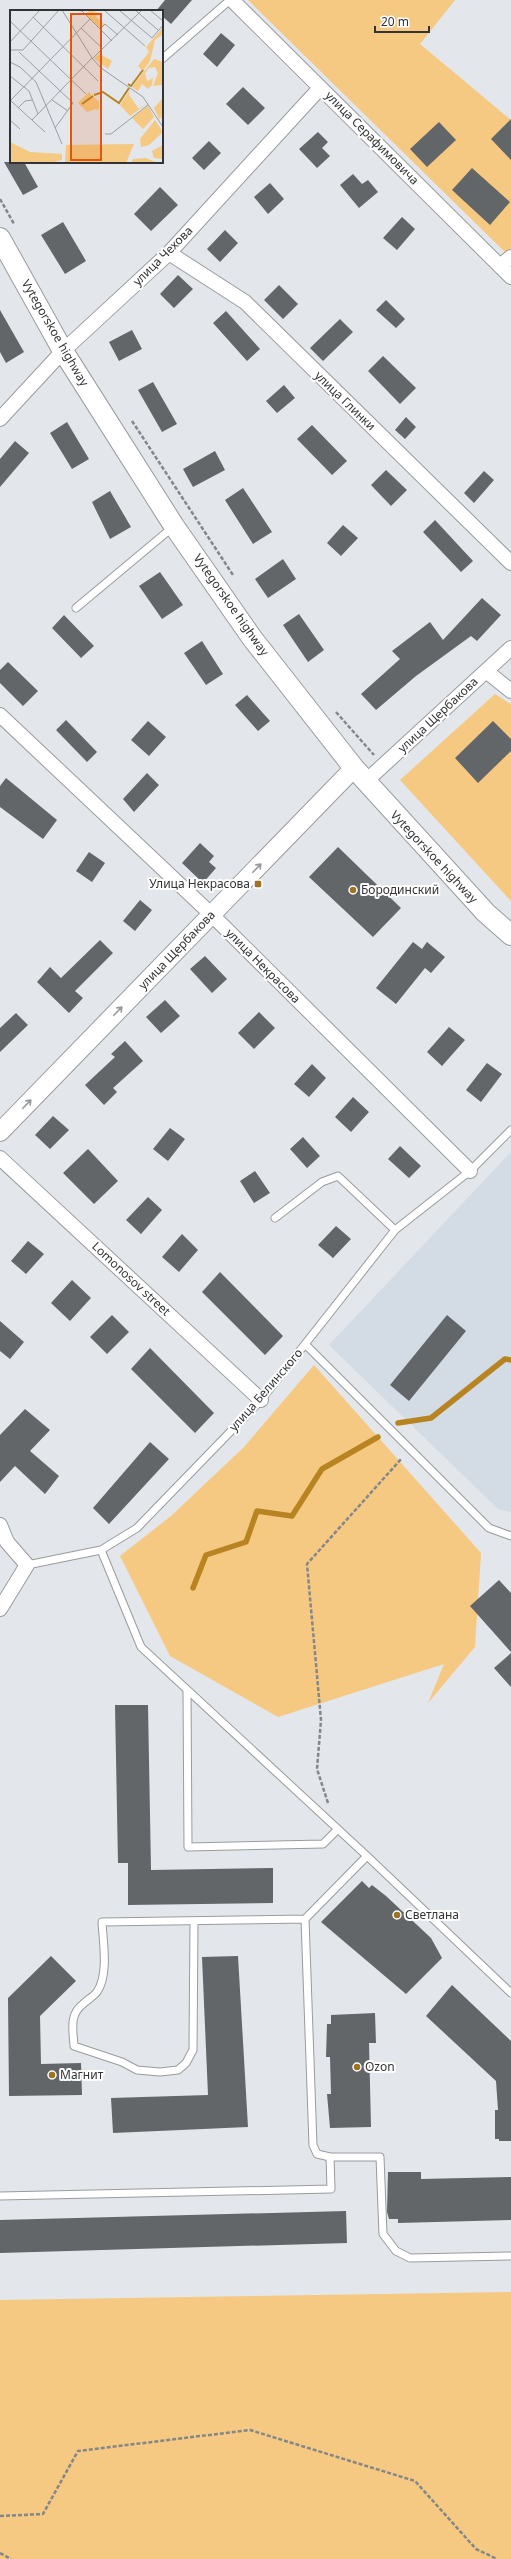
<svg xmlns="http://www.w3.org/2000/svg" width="511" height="2559" viewBox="0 0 511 2559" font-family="'Noto Sans',sans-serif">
  <rect width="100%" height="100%" fill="#e3e6ea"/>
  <path fill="#d3dbe4" d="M511,1152V1512L498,1509L329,1345Z"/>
  <path fill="#f5c981" d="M248,0H455L420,44L511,120V258Z
    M495,694L511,704V901L400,780Z
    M314,1365L481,1553L475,1647L428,1703L444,1664L278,1717L170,1656L120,1556L171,1516L244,1447Z
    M511,2292V2559H0V2300Z"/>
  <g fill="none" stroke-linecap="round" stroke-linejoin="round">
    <path stroke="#b78421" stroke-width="5.5" d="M398,1423L431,1418L505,1359L511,1360
      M193,1588L206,1555L246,1542L257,1511L292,1516L322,1469L378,1437"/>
  </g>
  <path fill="#636669" d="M165,0H192L171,24L162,16V11H156Z
    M221,33L235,45L217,67L203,54Z
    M243,87L265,108L248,125L226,104Z
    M511,119V160L491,139Z
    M439,122L456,140L427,167L410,149Z
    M318,132L328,142L322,148L330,156L317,168L299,149Z
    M209,141L221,153L204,170L192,158Z
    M4,162H24L38,187L23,195Z
    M472,168L510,202L490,225L452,190Z
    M353,174L362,184L368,180L378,192L359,208L340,185Z
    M270,183L284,199L268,214L254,197Z
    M160,187L178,205L151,231L134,214Z
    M402,217L415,229L397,250L383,238Z
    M63,222L86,261L65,274L41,235Z
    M225,230L238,243L220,262L207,249Z
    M178,275L193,289L174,308L160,294Z
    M279,285L298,304L283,319L264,300Z
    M386,300L405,319L396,328L376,310Z
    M0,310L24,352L6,363L0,352Z
    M226,311L260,349L247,361L213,323Z
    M340,319L353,332L323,361L310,348Z
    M132,330L142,349L119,361L109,342Z
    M383,356L416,388L400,404L368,371Z
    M153,382L177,424L162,432L138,390Z
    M284,385L295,398L277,413L266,401Z
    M406,417L416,427L405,439L395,430Z
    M67,422L89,459L72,469L50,433Z
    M312,425L347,461L332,475L297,439Z
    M15,441L29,453L0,487V459Z
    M215,451L225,470L193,487L183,469Z
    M386,470L407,490L391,506L371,485Z
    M484,471L494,480L474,503L464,493Z
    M243,488L272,532L253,544L225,500Z
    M110,491L131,527L110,539L92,502Z
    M435,520L473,561L461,572L423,532Z
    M343,525L358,538L341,556L327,543Z
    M283,559L296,579L268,598L255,579Z
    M160,572L183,605L162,619L139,586Z
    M482,598L501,615L477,641L471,636L416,676L376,710L361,694L400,659L392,651L430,622L443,640Z
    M299,614L324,650L308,662L283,625Z
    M64,615L94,646L81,658L52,628Z
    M202,641L223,674L206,685L184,653Z
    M8,662L38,691L23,706L0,683V670Z
    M247,695L270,721L258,731L235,705Z
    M66,720L97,752L87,762L56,730Z
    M148,721L166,737L149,756L131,740Z
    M493,721L511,739V751L478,783L455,758Z
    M147,773L159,785L134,812L123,799Z
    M6,778L57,820L43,839L0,807V786Z
    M200,843L214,856L209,862L216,868L203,883L182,863Z
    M338,847L401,908L373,937L309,877Z
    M89,852L105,863L92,882L76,871Z
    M140,900L152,910L135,931L123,921Z
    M100,940L113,953L75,991L83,998L69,1013L37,982L50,967L61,978Z
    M413,942L422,949L427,942L445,957L431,973L425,968L396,1004L376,988Z
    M205,956L227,979L212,993L190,969Z
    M165,1000L180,1016L161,1033L146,1017Z
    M259,1012L275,1028L254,1049L238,1033Z
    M16,1013L28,1025L0,1052V1028Z
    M449,1027L465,1040L442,1066L427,1052Z
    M125,1041L143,1061L113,1088L117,1092L104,1105L85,1085L115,1057L111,1054Z
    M487,1063L502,1074L481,1102L466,1090Z
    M312,1064L326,1078L309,1097L294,1084Z
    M353,1097L369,1112L351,1132L335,1117Z
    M53,1116L69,1130L50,1149L35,1135Z
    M170,1128L185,1139L168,1161L153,1149Z
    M303,1137L320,1156L307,1168L290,1149Z
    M400,1146L421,1166L409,1178L388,1159Z
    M88,1149L118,1181L94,1204L63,1173Z
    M255,1171L270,1193L254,1203L240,1181Z
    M148,1197L162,1210L141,1234L126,1220Z
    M336,1226L351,1239L333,1258L318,1245Z
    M182,1234L198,1250L179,1272L162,1257Z
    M28,1241L44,1254L26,1274L11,1261Z
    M220,1272L283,1336L265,1355L202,1292Z
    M72,1280L91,1298L70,1321L51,1303Z
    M112,1315L129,1332L107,1354L90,1337Z
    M447,1315L466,1331L409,1401L390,1385Z
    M0,1321L24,1342L10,1359L0,1351Z
    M150,1348L214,1413L195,1433L131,1369Z
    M25,1409L50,1430L30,1451L59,1476L45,1494L15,1466L0,1482V1435Z
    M150,1442L169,1459L109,1524L93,1508Z
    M499,1580L511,1593V1652L470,1606Z
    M511,1653V1687L494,1668Z
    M115,1705H148L151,1870L273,1868V1903L128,1905V1863H118Z
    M362,1881L369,1888L372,1885L386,1896L431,1938L442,1958L406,1994L321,1922Z
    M51,1956L76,1981L40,2016L41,2064L81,2063L82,2095L9,2096L8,1998Z
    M238,1956L248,2127L113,2133L111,2098L208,2095L202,1957Z
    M452,1985L511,2041V2141H499V2139H495V2110H498L496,2081L426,2016Z
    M375,2013L376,2043H369L371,2127L330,2128L327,2094H331L330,2057H326L327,2024H331V2015Z
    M388,2172H421V2179L511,2177V2220L398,2223V2219H389L387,2212Z
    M346,2211L347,2243L0,2253V2220Z"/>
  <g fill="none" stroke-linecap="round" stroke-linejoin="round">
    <defs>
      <path id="service" d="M162,59L230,0
        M76,608L173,527
        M275,1218L322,1182L338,1176L395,1230
        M306,1345L489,1528L511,1536
        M101,1550L141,1647L367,1856L511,1993
        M27,1565L101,1550L137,1528L261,1400L395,1230L470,1171L511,1130
        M187,1690L188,1847L323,1844L337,1830
        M305,1919L313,2145L317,2154L330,2157H380L383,2234L396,2251L410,2258L511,2256
        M194,1922L193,2050L186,2063L178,2070L160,2072L137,2070L122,2062L74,2046C73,2029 69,2015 83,2004C87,2000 94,1996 97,1992C109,1974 103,1942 102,1922L305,1919L367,1856
        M0,2196L331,2189L330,2157"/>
      <path id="minor" d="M232,0L511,277
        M169,253L245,302L511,563
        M500,266L511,257
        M0,419L63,351L169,253L320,88
        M486,671L511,691
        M0,715L212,915L470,1171
        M365,782L511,648
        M0,1158L261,1400
        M0,1525L7,1542L27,1565L0,1609"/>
      <path id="tertiary" d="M0,1132L354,768"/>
      <path id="secondary" d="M0,238L63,351L174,526L252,638L354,768L486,913L511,935"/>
    </defs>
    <use href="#service" stroke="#999b9f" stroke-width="9"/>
    <use href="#minor" stroke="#999b9f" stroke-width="16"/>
    <use href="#tertiary" stroke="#999b9f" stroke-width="20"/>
    <use href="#secondary" stroke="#999b9f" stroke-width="22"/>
    <path stroke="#848689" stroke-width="2.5" stroke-dasharray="4 2" stroke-linecap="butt" d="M0,199L14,224
      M132,421L233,575
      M336,712L374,755
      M328,1803L317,1769L321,1720L307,1564L402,1458
      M0,2516L43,2514L78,2451L250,2430L415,2481L476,2549L497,2559
      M0,2553L11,2559"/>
    <use href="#service" stroke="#fff" stroke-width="7"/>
    <use href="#minor" stroke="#fff" stroke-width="14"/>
    <use href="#tertiary" stroke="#fff" stroke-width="18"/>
    <use href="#secondary" stroke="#fff" stroke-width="20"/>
  </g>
  <defs><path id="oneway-shaft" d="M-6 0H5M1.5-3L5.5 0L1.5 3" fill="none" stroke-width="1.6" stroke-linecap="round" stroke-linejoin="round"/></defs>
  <g stroke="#98999a">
    <use href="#oneway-shaft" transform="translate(257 868) rotate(-46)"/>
    <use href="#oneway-shaft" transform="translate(118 1011) rotate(-46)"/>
    <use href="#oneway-shaft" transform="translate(27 1104) rotate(-46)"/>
  </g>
  <g fill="#9e7323" stroke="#fff" stroke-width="1.5">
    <rect x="254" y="880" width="8" height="8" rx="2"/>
    <circle cx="353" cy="890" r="4"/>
    <circle cx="397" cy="1915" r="4"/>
    <circle cx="357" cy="2067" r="4"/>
    <circle cx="52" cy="2075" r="4"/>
  </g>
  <g text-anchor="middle" stroke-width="4" stroke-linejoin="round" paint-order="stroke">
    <g font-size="12" fill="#323335" stroke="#fff">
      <text transform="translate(372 138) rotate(45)" y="4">улица Серафимовича</text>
      <text transform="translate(163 256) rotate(-45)" y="4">улица Чехова</text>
      <text transform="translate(55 333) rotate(60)" y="4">Vytegorskoe highway</text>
      <text transform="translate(345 401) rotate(44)" y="4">улица Глинки</text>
      <text transform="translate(231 605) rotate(55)" y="4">Vytegorskoe highway</text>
      <text transform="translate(438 715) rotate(-43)" y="4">улица Щербакова</text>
      <text transform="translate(434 857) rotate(47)" y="4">Vytegorskoe highway</text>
      <text transform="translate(177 950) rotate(-46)" y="4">улица Щербакова</text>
      <text transform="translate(263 966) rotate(45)" y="4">улица Некрасова</text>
      <text transform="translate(131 1279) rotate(43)" y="4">Lomonosov street</text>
      <text transform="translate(266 1390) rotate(-49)" y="4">улица Белинского</text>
    </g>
    <g font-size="12" fill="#323335" stroke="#fff" text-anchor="start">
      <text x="250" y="888" text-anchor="end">Улица Некрасова</text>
      <text x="361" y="894">Бородинский</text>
      <text x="405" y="1919">Светлана</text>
      <text x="365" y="2071">Ozon</text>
      <text x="60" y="2079">Магнит</text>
    </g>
  </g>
  <g transform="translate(10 10)">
    <rect width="153" height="153" fill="#e3e6ea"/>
    <path d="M81,0L88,3L86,7L95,15L91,19L75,4ZM153,17V24L145,30L140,51L133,61L128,56L139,42L136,37ZM90,44L102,51L98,59L84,48ZM144,49L153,52V75L143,76L148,63L145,57L139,58L135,63L137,71L143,68L142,75L138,79L132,74L128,81L122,77ZM120,80L119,85L129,99L131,97L137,94L120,106L110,95ZM79,82L89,92V98L86,101V99L77,102L68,93ZM153,88V107L149,109L144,98ZM138,96L144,107L133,119L122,108ZM145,110L153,122L139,135L131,137L130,129ZM0,132L20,142L52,144V150L40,153H0ZM124,134L116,153H55L56,135ZM153,135V149L144,148L142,141ZM136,148L148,153H121L123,149Z" fill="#f5c981"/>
    <path fill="none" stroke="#b78421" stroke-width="2" d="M118,74L121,76L133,60M84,85L93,82L109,93L119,78M72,94L83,86"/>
    <path fill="none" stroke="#9c9ea2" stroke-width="1" d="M52,0L82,48L91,58L133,87L153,117M67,0L72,1L102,31M94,0L135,36M109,0L142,28L153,15M125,0L148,20M140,0L153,11M23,7L88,71M0,11L76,84M71,18L93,39M90,19L95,14L108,25M0,32L30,0M0,40H13L49,0M9,42L63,93L45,118M82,49L132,0M0,52L10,57L26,72L52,134M0,66L19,81L28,104M0,90L35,122M42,90L58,101M0,91L80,9M8,98L15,91L22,90M0,110L10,119M22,110L82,48M95,124H101L138,95"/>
    <path fill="#df570e" fill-opacity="0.15" stroke="#df570e" stroke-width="2" d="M61,4H91V150H61Z"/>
    <rect width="153" height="153" fill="none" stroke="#323335" stroke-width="2"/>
  </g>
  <path d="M375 26v6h54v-6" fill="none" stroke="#323335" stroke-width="2"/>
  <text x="381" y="26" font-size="12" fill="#323335" stroke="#ffffff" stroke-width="3" paint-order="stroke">20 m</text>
</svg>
